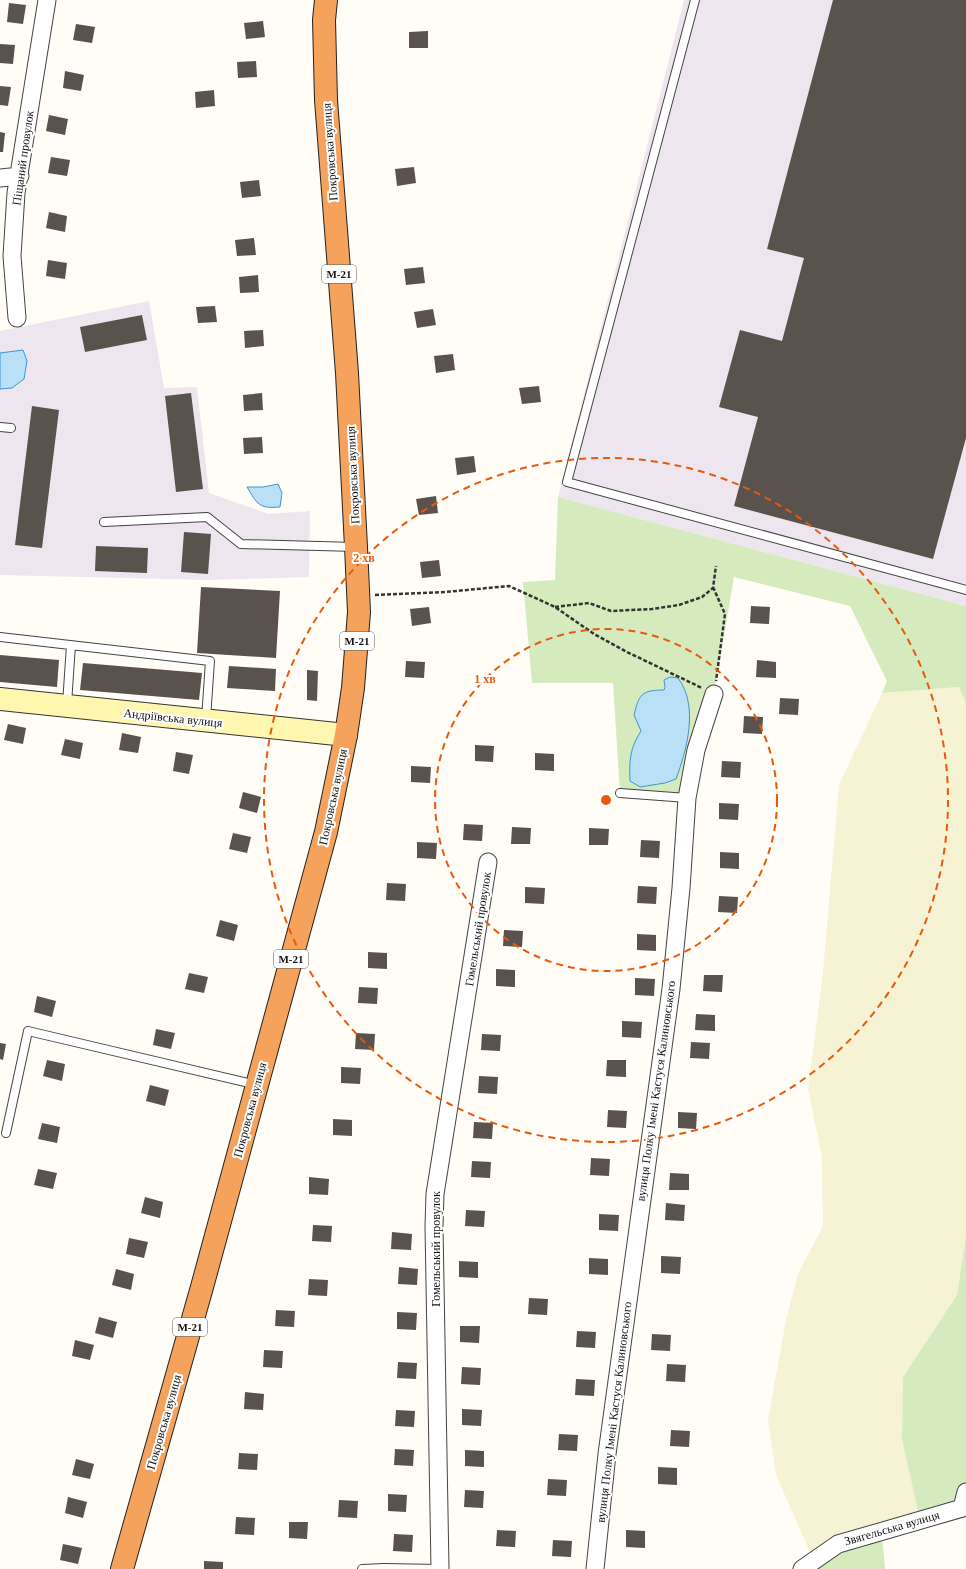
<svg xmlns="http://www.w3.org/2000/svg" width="966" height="1569" viewBox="0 0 966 1569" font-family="'Times New Roman',serif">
  <rect width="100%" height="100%" fill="#fffdf5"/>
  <path fill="#eee6ef" d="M684,0H966V606L558,497Z
    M149,301L164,388L197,387L209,493L269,514L310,511L309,577L209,580L0,575V331Z"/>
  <path fill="#f6f3d4" d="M959,687L966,703V1235L957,1295L903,1377L902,1440L920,1520L814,1561L776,1475L768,1420L786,1320L798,1274L823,1226L822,1157L808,1089L823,972L839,785L882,693Z"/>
  <path fill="#d5ebbd" d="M558,497L966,606V703L959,687L882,693L887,681L850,606L734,577L714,694L687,798L620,793L613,683H532L523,582L555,580Z
    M966,1235V1507L920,1520L902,1440L903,1377L957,1295Z
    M882,1535L885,1569H808L857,1542Z"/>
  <path fill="#b9e0f7" stroke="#3f96cf" d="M23,350L27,361L24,379L12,388L0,389V353Z
    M278,484L282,493L280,507C259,509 257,504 247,487H263Z
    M670,677L678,678C699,706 687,749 676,779L665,783L640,787L630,781C629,760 630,748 641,731L634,715C639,695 641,690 664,690L665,687L664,680Z"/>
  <path fill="#5a524d" d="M833,0H966V438L933,559L734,506L758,417L719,407L740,330L782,341L804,258L767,249Z
    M9,3L26,5L23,24L7,22Z
    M263,21L265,37L246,39L244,23Z
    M76,24L95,27L92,43L73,40Z
    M428,31V48H409V32Z
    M0,44L15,45L13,64L0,63Z
    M256,61L257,77L238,78L237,62Z
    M65,71L84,75L81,91L63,88Z
    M0,86L11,87L8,106L0,105Z
    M214,90L215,106L196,108L195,92Z
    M49,115L68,119L65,135L46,131Z
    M0,132L5,133L3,152H0Z
    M51,157L70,160L67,176L48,173Z
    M414,167L416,183L397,186L395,169Z
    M259,180L261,196L242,198L240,182Z
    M49,212L67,216L65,232L46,228Z
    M254,238L256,255L237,256L235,240Z
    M48,260L67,263L65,279L46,276Z
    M423,267L425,283L406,285L404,269Z
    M258,275L259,292L240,293L239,277Z
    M215,306L217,322L198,323L196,307Z
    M433,309L436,325L417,328L414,312Z
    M142,315L147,340L85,352L80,327Z
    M263,330L264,346L245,348L244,331Z
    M453,354L455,370L436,373L434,356Z
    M539,386L541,402L522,404L519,388Z
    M191,393L203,489L176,492L165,396Z
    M262,393L263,410L244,411L243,395Z
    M32,406L59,410L42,548L15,545Z
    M262,437L263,453L244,454L243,438Z
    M474,456L476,472L457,475L455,458Z
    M436,496L438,513L419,515L416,499Z
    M184,532L211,534L208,574L181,572Z
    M96,546L148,548L147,573L95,571Z
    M439,560L441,576L422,578L420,562Z
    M201,587L280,591L276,658L197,653Z
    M751,606L770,607L769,624L750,623Z
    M429,607L431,623L412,626L410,609Z
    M0,655L59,660L57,687L0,682Z
    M757,660L776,662V678L756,677Z
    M406,661L425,662L424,678L405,677Z
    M83,663L202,673L199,700L80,690Z
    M229,666L276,669L275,691L227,688Z
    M307,670L318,671L317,701L307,700Z
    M780,698L799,699L798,715L779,714Z
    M744,716L763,717L762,734L743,733Z
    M8,724L26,728L23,744L4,740Z
    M122,733L141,737L138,753L119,750Z
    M65,739L83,743L80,759L61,755Z
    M475,745L494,746L493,762L475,761Z
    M176,752L193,755L189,774L173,771Z
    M535,753L554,754V771L535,770Z
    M722,761L741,762L740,778L721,777Z
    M411,766L431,767L430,783L411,782Z
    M243,792L261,797L257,813L239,808Z
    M719,803L739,804L738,820L719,819Z
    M464,824L483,825L482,841L463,840Z
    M512,827L531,828L530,844H511Z
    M589,828L609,829L608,845H589Z
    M233,833L251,837L247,853L229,849Z
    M641,840L660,841L659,858L640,857Z
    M417,842L437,843L436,859L417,858Z
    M720,852L739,853V869L720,868Z
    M387,883L406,884L405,901L386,900Z
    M638,886L657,887L656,904L637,903Z
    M525,887L545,888L544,904L525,903Z
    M719,896L738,897L737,913L718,912Z
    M220,920L238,925L234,941L216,936Z
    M504,930L523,931L522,947L503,946Z
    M637,934L656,935V951L637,950Z
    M368,952L387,953V969L368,968Z
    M496,969L515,970V987L496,986Z
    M189,973L208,977L204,993L185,989Z
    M704,975H723L722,992L703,991Z
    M635,978L655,979L654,996L635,995Z
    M359,987L378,988L377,1004L358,1003Z
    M37,996L56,1001L52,1017L34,1012Z
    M696,1014L715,1015V1031L695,1030Z
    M622,1021L642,1022L641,1038L622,1037Z
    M156,1029L175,1033L171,1049L153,1045Z
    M356,1033L375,1034L374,1050L355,1049Z
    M482,1034L501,1035L500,1051L481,1050Z
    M691,1042L710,1043L709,1059L690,1058Z
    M0,1043L6,1044L3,1060L0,1059Z
    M47,1060L65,1064L62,1081L43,1076Z
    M607,1060H626V1077L606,1076Z
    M341,1067L361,1068L360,1084L341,1083Z
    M479,1076L498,1077L497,1094L478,1093Z
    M150,1085L169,1090L165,1106L146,1101Z
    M608,1110L627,1111L626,1128L607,1127Z
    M678,1112L697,1113L696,1129L678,1128Z
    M333,1119L352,1120V1136L333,1135Z
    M474,1122L493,1123L492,1139L473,1138Z
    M42,1123L60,1127L57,1143L38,1139Z
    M591,1158L610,1159L609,1176L590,1175Z
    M472,1161L491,1162L490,1178L471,1177Z
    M38,1169L57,1173L53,1189L34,1185Z
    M670,1173L689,1174V1190H669Z
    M309,1177L329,1179L328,1195L309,1194Z
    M145,1197L163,1202L160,1218L141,1213Z
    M666,1203L685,1205L684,1221L665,1220Z
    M466,1210L485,1211L484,1227L465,1226Z
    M599,1214L619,1215L618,1231L599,1230Z
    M313,1225L332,1226L331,1242L312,1241Z
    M392,1232L412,1234L411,1250L391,1249Z
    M129,1238L148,1242L144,1258L126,1254Z
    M661,1256L681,1257L680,1274L661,1273Z
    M589,1258L608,1259V1275L589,1274Z
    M459,1261L478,1262V1278L459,1277Z
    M399,1267L418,1269L417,1285L398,1284Z
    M116,1269L134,1274L131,1290L112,1285Z
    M309,1279L328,1280L327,1296L308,1295Z
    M529,1298L548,1299L547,1315L528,1314Z
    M276,1310L295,1311L294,1327L275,1326Z
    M397,1312L417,1313L416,1330L397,1329Z
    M99,1317L117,1322L113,1338L95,1333Z
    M460,1326H480L479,1343L460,1342Z
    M577,1331L596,1332L595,1348L576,1347Z
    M652,1334L671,1335L670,1351L651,1350Z
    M75,1340L94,1345L90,1360L72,1356Z
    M264,1350L283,1351L282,1368L263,1367Z
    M398,1362L417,1363L416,1379L397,1378Z
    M667,1364L686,1365L685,1382L666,1381Z
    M462,1367L481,1368L480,1385L461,1384Z
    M576,1379L595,1380L594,1396L575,1395Z
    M245,1392L264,1394L263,1410L244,1409Z
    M462,1409L482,1410L481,1426L462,1425Z
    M396,1410L415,1411L414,1427L395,1426Z
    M671,1430L690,1431L689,1447L670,1446Z
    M559,1434L578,1435L577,1451L558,1450Z
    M395,1449L414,1450L413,1466L394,1465Z
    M465,1450L484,1451V1467L465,1466Z
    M239,1453L258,1454L257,1470L238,1469Z
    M76,1459L94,1464L90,1479L72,1475Z
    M658,1467L677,1468V1485L658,1484Z
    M548,1479L567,1480L566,1496L547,1495Z
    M465,1490L484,1491L483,1508L464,1507Z
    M388,1494L407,1495L406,1512L388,1511Z
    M68,1497L87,1502L83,1518L65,1513Z
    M339,1500L358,1501L357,1518L338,1517Z
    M236,1517L255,1518L254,1535L235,1534Z
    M289,1522H308L307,1539L289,1538Z
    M497,1530L516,1531L515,1547L496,1546Z
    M626,1530L645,1531V1548L626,1547Z
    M394,1534L413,1535L412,1552L393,1551Z
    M553,1540L572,1541L571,1557L552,1556Z
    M63,1544L82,1548L78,1564L60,1560Z
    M204,1561L223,1562V1569H204Z"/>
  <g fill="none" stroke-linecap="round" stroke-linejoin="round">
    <defs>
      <path id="lane" d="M695,0L567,482L966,590
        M0,427L11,428
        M104,522L207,517L241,544L356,547
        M0,637L210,661L206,719
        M67,704L71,645
        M620,793L687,798
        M6,1133L28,1031L257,1085
        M362,1569L384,1568L440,1569"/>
      <path id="street" d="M0,178L20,176
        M17,318L12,256L16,193L47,0
        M962,1508L966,1492
        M440,1569L434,1226L435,1194L488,862
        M595,1569L607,1454L671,989L681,888L687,798L696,750L714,694
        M802,1569L838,1544L966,1507"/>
      <path id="secondary" d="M0,699L346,735"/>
      <path id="highway" d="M122,1569L202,1287L326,832L346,735L353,688L359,612L356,547L347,373L326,100L324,20L326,0"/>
    </defs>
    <use href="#lane" stroke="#444" stroke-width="10"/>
    <use href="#street" stroke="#444" stroke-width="19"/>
    <use href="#secondary" stroke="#333" stroke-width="24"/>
    <use href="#highway" stroke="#222" stroke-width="24"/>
    <path stroke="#333" stroke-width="2.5" stroke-dasharray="4 2" stroke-linecap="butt" d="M713,587L725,614L716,681
      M375,595L445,592L509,586L555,607L594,634L627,652L702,688
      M555,607L589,603L611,611L652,609L679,605L702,597L713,588L716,566"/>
    <use href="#lane" stroke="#fff" stroke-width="8"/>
    <use href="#street" stroke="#fff" stroke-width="17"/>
    <use href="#secondary" stroke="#fff6b0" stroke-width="22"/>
    <use href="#highway" stroke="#f5a25d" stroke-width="22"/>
  </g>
  <g fill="none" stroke="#e8590c" stroke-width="2" stroke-dasharray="7 5">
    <circle cx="606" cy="800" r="171"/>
    <circle cx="606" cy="800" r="342"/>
  </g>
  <g text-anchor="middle" stroke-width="4" stroke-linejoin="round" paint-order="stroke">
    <g fill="#fff" stroke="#585858" stroke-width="1">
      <rect x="322" y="265" width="34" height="18" rx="3"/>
      <rect x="340" y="632" width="34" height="18" rx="3"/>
      <rect x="274" y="950" width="34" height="18" rx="3"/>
      <rect x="173" y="1318" width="34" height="18" rx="3"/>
    </g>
    <g font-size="11" font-weight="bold" fill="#111">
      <text x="339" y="278">М-21</text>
      <text x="357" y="645">М-21</text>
      <text x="291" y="963">М-21</text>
      <text x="190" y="1331">М-21</text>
    </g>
    <g font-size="12" fill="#111" stroke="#fff">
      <text transform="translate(330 152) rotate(-94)" y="4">Покровська вулиця</text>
      <text transform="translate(23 158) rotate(-82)" y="4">Піщаний провулок</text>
      <text transform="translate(353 475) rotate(-93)" y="4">Покровська вулиця</text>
      <text transform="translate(173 718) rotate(6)" y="4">Андріївська вулиця</text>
      <text transform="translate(333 797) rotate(-78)" y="4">Покровська вулиця</text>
      <text transform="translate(478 929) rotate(-81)" y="4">Гомельський провулок</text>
      <text transform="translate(656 1091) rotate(-82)" y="4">вулиця Полку Імені Кастуся Калиновського</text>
      <text transform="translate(250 1110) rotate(-75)" y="4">Покровська вулиця</text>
      <text transform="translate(436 1249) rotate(-90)" y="4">Гомельський провулок</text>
      <text transform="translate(614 1412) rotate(-83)" y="4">вулиця Полку Імені Кастуся Калиновського</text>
      <text transform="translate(164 1422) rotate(-74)" y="4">Покровська вулиця</text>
      <text transform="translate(892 1528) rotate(-16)" y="4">Звягельська вулиця</text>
    </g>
  </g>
  <circle cx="606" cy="800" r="6" fill="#e8590c" stroke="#fff" stroke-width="2"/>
  <g font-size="12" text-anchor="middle" font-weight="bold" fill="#e8590c" stroke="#fff" stroke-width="4" stroke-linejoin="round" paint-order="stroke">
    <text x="364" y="562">2 хв</text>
    <text x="485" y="683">1 хв</text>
  </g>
</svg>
